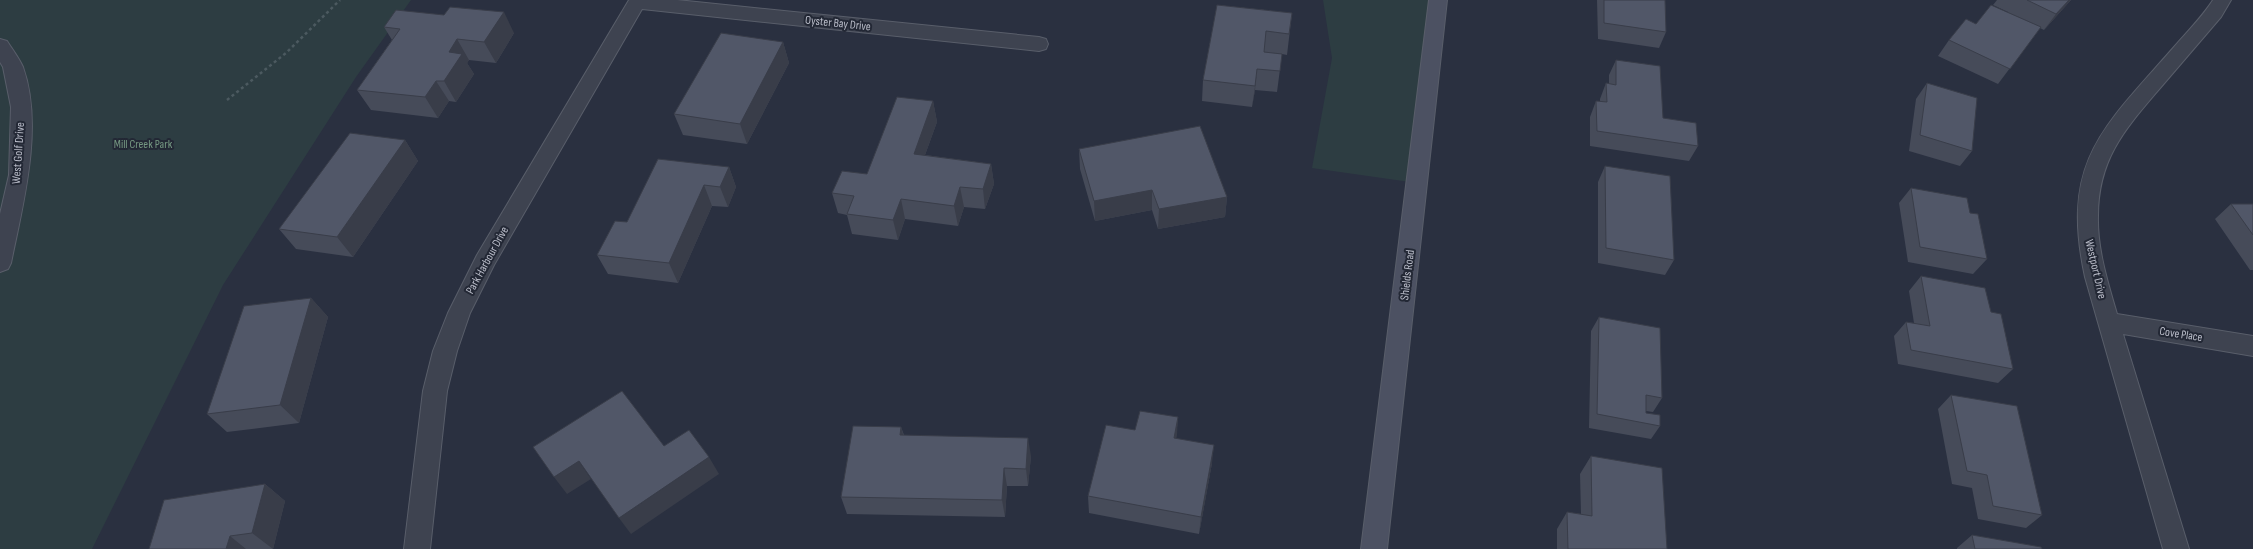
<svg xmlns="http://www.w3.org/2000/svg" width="2253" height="549" viewBox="0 0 2253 549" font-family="'Sofia Sans Condensed',sans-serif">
  <rect width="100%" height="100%" fill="#2a3040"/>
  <path fill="#2d3d42" d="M0,0H411L356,77L223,285L92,549H0Z
    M1323,0H1438L1417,183L1312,168L1332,58Z"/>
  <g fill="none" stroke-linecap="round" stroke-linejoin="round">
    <defs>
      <path id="minor" d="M629,0H677L1039,37L1046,39L1048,44L1046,49L1039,51L642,9L494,265L470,313L457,351L447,391L430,549H404L423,391L433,351L448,313L477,255Z
        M2213,0H2231L2221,17C2201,40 2181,64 2161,87C2126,128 2098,158 2098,216C2097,249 2108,283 2117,314L2253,336V356L2123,334L2189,549H2163L2085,277C2060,161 2103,128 2174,47C2187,32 2202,17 2213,0Z
        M0,39L7,41C12,49 19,58 23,67C44,126 23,204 11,263L8,269L0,272V214L9,175L11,107L3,67L0,62Z"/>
      <path id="secondary" d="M1429,0H1447L1387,549H1361Z"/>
    </defs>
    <use href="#minor" stroke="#595e6a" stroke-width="2"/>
    <use href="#secondary" stroke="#595e6a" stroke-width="2"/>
    <path stroke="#4c5a60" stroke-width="2.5" stroke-dasharray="3 3" stroke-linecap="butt" d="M227,100L286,53L340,0"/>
    <use href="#minor" fill="#3e4350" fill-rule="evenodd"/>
    <use href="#secondary" fill="#4c5162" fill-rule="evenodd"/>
  </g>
  <path fill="#464b59" d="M1597,0H1665L1666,32L1659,48L1598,39Z
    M1997,0H2071L2044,30L2040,28L1998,84L1938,56L1949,40L1976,24L2008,12L1993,5Z
    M1217,5L1292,13L1287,55L1282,54L1277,92L1255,90L1252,107L1202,101L1203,80Z
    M384,27L514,33L496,63L469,60L467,63L474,74L456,102L449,101L438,118L371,110L357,90L392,40Z
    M783,42L789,63L747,144L683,135L674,114Z
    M1616,60L1663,118L1698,146L1689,161L1590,146V117L1596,101H1600V99L1606,83L1609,84V75Z
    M1927,83L1972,151L1960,166L1909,151L1916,99Z
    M933,101L937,122L925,155L991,164L994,184L985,209L964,207L958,226L905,219L898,240L852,234L847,215L838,213L832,193L867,174Z
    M405,140L418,161L353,257L296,249L279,229Z
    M1079,149L1227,197L1225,217L1158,229L1152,210L1095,221L1080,169Z
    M1605,166L1674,260L1665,275L1598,263V182Z
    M729,167L736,187L728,207L712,206L678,283L608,274L597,255Z
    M1911,188L1970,213L1987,259L1973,274L1908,262L1899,203Z
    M2231,204H2253V270H2250L2215,219Z
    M1921,276L1991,312L2013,369L1998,383L1898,364L1894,336L1906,322L1914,323L1909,291Z
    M311,298L328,317L299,423L227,432L207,414Z
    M1599,317L1662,398L1653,412L1646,411V413L1660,426L1651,439L1589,428L1591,331Z
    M1951,395L2042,515L2026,528L1978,519L1972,488L1952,484L1938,409Z
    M1178,417L1176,438L1212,463L1199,534L1089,513L1088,496Z
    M901,427L904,435L1031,456L1028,486H1007L1005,517L847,514L841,497Z
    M1591,456L1667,549H1557V529L1567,512L1581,514L1580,474Z
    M265,484L285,501L273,549H149Z
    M1972,535L2042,549H1957V548Z"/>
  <path fill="#393d49" d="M2069,0H2071L2044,30L2056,14Z
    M504,12L514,33L496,63L484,42Z
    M457,39L469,60L467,63L474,74L456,102L444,81L449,52Z
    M783,42L789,63L747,144L740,124Z
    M1257,69L1255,90L1252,107L1255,86Z
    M436,81L449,101L438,118L425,97Z
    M933,101L937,122L918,174L914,154Z
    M405,140L418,161L353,257L337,237Z
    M991,164L994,184L985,209L983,189Z
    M729,167L736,187L728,207L720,187Z
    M704,185L712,206L678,283L669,263Z
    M960,187L964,207L958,226L954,206Z
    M1152,190V210L1095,221L1094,201Z
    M1227,197L1225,217L1158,229L1159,209Z
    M901,199L905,219L898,240L893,220Z
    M311,298L328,317L299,423L280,405Z
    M1178,417L1177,435L1173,456L1174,438Z
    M901,427L906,445L900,435Z
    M1028,438L1031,456L1028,486L1026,469Z
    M1214,445L1212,463L1199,534L1201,517Z
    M709,457L719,474L631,534L619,518Z
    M579,461L591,479L567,494L554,477Z
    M1004,468L1007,486L1005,517L1002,500Z
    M265,484L285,501L273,549L252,533Z
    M230,536L246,549H226Z"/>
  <path fill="#515768" stroke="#393d49" d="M1604,0H1665L1666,32L1604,23Z
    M2027,0H2069L2056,14Z
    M1217,5L1292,13L1289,34L1266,31L1264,52L1282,54L1280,71L1257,69L1255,86L1203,80Z
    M1991,5L2041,27L2010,69L1949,40L1966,19L1976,24Z
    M450,7L504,12L484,42L457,39L449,52L462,54L444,81H436L425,97L357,90L400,29L384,27L396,10L444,15Z
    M721,33L783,42L740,124L674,114Z
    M1616,60L1660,66L1663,118L1696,123L1698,146L1597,131L1596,101L1607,102L1606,83L1616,85Z
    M1927,83L1977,98L1972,151L1920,135Z
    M897,97L933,101L914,154L991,164L983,189L960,187L954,206L901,199L893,220L847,214L854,196L832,193L842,171L867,174Z
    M1200,126L1227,197L1159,209L1152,190L1094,201L1079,149Z
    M350,133L405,140L337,237L279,229Z
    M658,159L729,167L720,187L704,185L669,263L597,255L615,221L627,222Z
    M1605,166L1670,176L1674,260L1606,248Z
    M1911,188L1967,198L1970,213L1978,214L1987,259L1920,247Z
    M2231,204H2253V235Z
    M1921,276L1985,288L1991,312L2001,314L2013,369L1911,350L1906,322L1930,326Z
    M311,298L280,405L207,414L244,306Z
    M1599,317L1660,328L1662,398L1646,395V413L1660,415V426L1597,414Z
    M622,391L664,446L689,430L709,457L619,518L579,461L554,477L533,447Z
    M1951,395L2017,406L2042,515L1993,506L1987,475L1967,471Z
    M1140,411L1178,417L1174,438L1214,445L1201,517L1088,496L1106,425L1135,430Z
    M853,426L901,427L900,435L1028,438L1026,469L1004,468L1002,500L841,497Z
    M1591,456L1662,468L1667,549H1568L1567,512L1592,516Z
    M265,484L252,533L230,536L226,549H149L164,500Z
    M1972,535L2041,547L2042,549H1975Z"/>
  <g text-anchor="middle" stroke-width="4" stroke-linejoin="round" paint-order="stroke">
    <g font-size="12" fill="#bbbeca" stroke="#232835">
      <text transform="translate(838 23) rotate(6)" y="4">Oyster Bay Drive</text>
      <text transform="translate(18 153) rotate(-86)" y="4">West Golf Drive</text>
      <text transform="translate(487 260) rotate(-61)" y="4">Park Harbour Drive</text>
      <text transform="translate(2096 269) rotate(77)" y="4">Westport Drive</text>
      <text transform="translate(1407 275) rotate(-83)" y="4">Shields Road</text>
      <text transform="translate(2181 334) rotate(9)" y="4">Cove Place</text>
    </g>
    <g font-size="12" fill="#759882" stroke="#232835">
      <text x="143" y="148">Mill Creek Park</text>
    </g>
  </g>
</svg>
